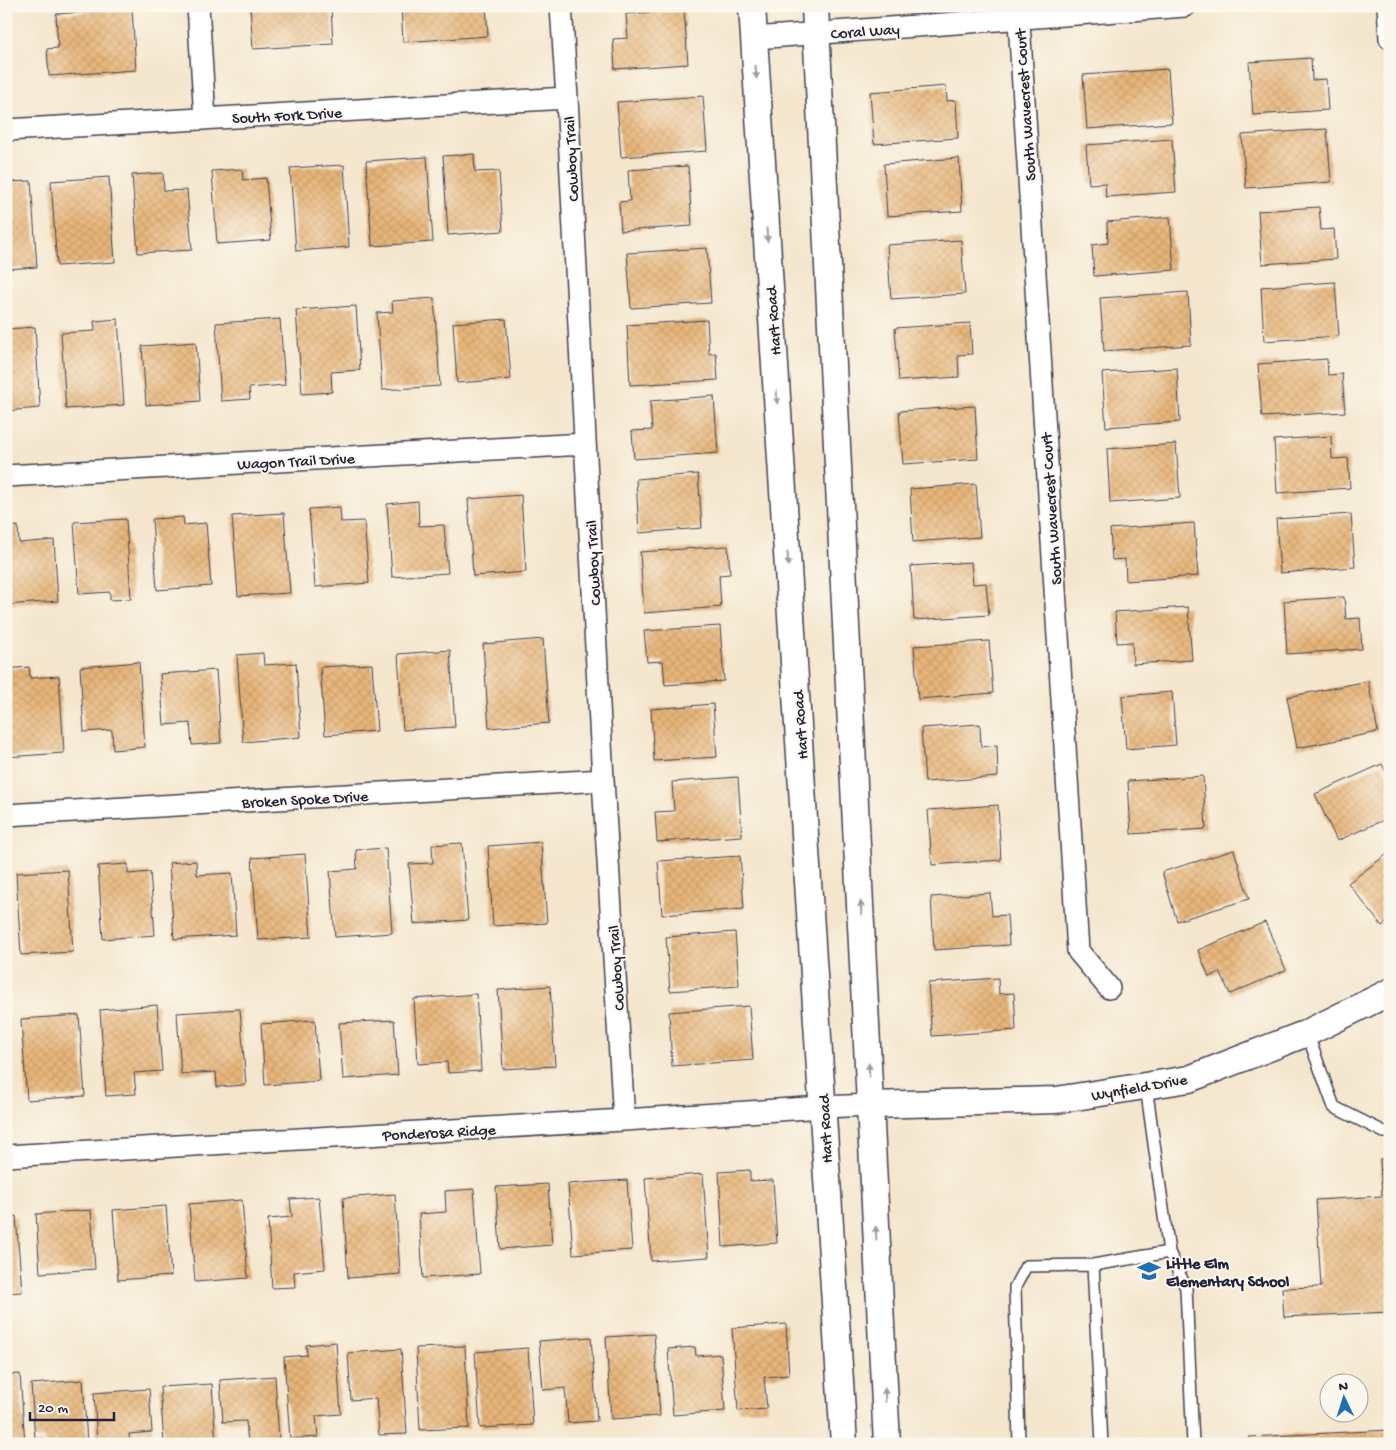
<svg xmlns="http://www.w3.org/2000/svg" width="1396" height="1450" viewBox="0 0 1396 1450" font-family="'Gochi Hand',sans-serif">
  <defs>
    <pattern id="building-cross-hatch" width="8" height="8" patternUnits="userSpaceOnUse" patternTransform="scale(1.25)"><rect width="8" height="8" fill="#e8b679"/><path d="M0 0l8 8M0 8l8-8" fill="none" stroke="#c79c6a"/></pattern>
  </defs>
  <rect width="100%" height="100%" fill="#fbf7ec"/>
  <filter id="ink" filterUnits="userSpaceOnUse"><feTurbulence type="fractalNoise" baseFrequency=".02" numOctaves="2"/><feDisplacementMap in="SourceGraphic" scale="10" xChannelSelector="R" yChannelSelector="G"/><feConvolveMatrix kernelMatrix="1 2 1 2 8 2 1 2 1" color-interpolation-filters="sRGB"/></filter>
  <filter id="wash" filterUnits="userSpaceOnUse"><feTurbulence type="fractalNoise" baseFrequency=".0096" numOctaves="4" result="noise"/><feDisplacementMap in="SourceGraphic" scale="20" xChannelSelector="R" yChannelSelector="G"/><feGaussianBlur stdDeviation="1.12" result="paint"/><feColorMatrix in="noise" values="0 0 0 0 0 0 0 0 0 0 0 0 0 0 0 0 0 1.4 0 .05"/><feComposite in="paint" operator="in"/></filter>
  <g filter="url(#wash)">
    <rect width="100%" height="100%" fill="#f4e6cd"/>
    <g id="blocks">
      <path fill="url(#building-cross-hatch)" d="M250,6H331L333,44L253,49Z
        M401,6H486L488,36L403,42Z
        M132,9L136,70L49,76L47,49L58,48L56,14Z
        M684,10L688,64L615,69L613,39L628,38L626,14Z
        M1311,58L1312,80L1326,79L1328,110L1253,115L1249,62Z
        M1168,69L1172,123L1087,129L1083,75Z
        M946,86L947,101L956,100L958,138L874,144L870,92Z
        M703,96L707,151L621,157L617,102Z
        M1327,129L1331,182L1246,188L1242,135Z
        M1172,139L1176,192L1106,197L1105,183L1089,184L1086,145Z
        M474,154L475,172L499,171L503,231L448,235L443,156Z
        M427,157L433,242L372,246L366,161Z
        M959,158L962,211L887,216L884,164Z
        M344,165L349,247L296,251L290,168Z
        M688,166L692,226L621,231L619,202L630,201L628,170Z
        M242,169L243,180L266,178L271,240L217,244L212,171Z
        M163,173L164,191L187,190L192,250L138,253L132,175Z
        M109,177L115,262L57,266L51,181Z
        M31,181L37,267L6,269V182Z
        M1319,207L1321,230L1334,229L1336,259L1262,264L1258,211Z
        M1170,217L1174,270L1094,276L1092,245L1108,243L1107,222Z
        M961,240L965,294L891,299L887,245Z
        M707,248L711,303L631,308L627,253Z
        M1335,282L1339,336L1264,341L1261,287Z
        M1188,292L1191,345L1104,351L1100,298Z
        M434,298L440,386L382,390L377,313L393,312L392,301Z
        M356,306L360,370L331,372L332,392L302,394L296,310Z
        M118,319L124,405L66,409L61,333L95,331L94,321Z
        M280,319L285,385L249,388L250,399L221,401L216,323Z
        M506,319L511,379L457,383L453,323Z
        M707,320L709,354L716,353L718,380L630,385L627,325Z
        M970,323L972,354L958,355L959,377L899,381L895,328Z
        M35,327L40,408L6,411V329Z
        M196,342L200,401L146,405L142,346Z
        M1327,359L1328,375L1342,374L1345,412L1262,417L1258,364Z
        M1177,368L1180,422L1106,427L1102,373Z
        M714,396L718,453L634,459L632,431L652,430L650,401Z
        M975,406L978,459L903,464L899,411Z
        M1331,436L1332,459L1348,458L1350,488L1277,493L1274,440Z
        M1176,444L1180,498L1110,503L1107,449Z
        M698,474L702,528L639,533L636,479Z
        M976,484L980,537L913,542L910,489Z
        M521,495L526,572L473,576L468,499Z
        M418,501L419,526L444,525L448,573L392,577L387,504Z
        M340,507L341,522L364,521L369,583L315,587L309,509Z
        M284,513L290,593L238,596L232,516Z
        M1351,514L1355,567L1280,573L1276,519Z
        M183,517L184,525L206,523L211,586L157,590L152,519Z
        M126,519L131,599L110,600V592L79,594L74,522Z
        M1194,523L1198,576L1126,581L1125,559L1112,560L1110,529Z
        M18,526L19,543L54,540L58,601L6,605V527Z
        M728,546L730,574L719,575L721,607L644,613L640,552Z
        M971,562L973,584L986,583L989,615L914,620L911,566Z
        M1344,597L1346,619L1360,618L1362,649L1287,654L1284,601Z
        M1188,607L1192,660L1133,664L1132,642L1117,643L1115,612Z
        M720,626L724,681L665,685L663,661L647,662L644,631Z
        M543,639L549,723L489,728L483,644Z
        M989,641L993,693L918,699L914,646Z
        M450,650L455,727L403,730L398,654Z
        M263,653L264,665L296,663L301,737L243,742L237,655Z
        M139,662L145,747L113,750L112,730L84,732L80,667Z
        M372,664L377,731L325,735L320,667Z
        M29,667L30,678L59,676L64,753L6,757V669Z
        M216,670L221,743L192,745L190,723L164,725L160,674Z
        M1368,681L1378,732L1297,748L1287,697Z
        M1172,692L1176,745L1126,749L1122,696Z
        M713,704L717,757L654,761L651,709Z
        M980,724L981,747L997,745L998,777L925,782L921,728Z
        M1382,764L1390,781V817L1337,841L1315,794Z
        M1203,776L1206,829L1131,834L1128,781Z
        M738,777L742,836L657,842L655,812L674,811L672,782Z
        M998,805L1001,860L932,865L928,810Z
        M541,842L547,923L493,926L488,846Z
        M462,843L468,920L414,924L409,864L433,863L432,845Z
        M386,848L392,933L335,937L330,871L357,869L356,850Z
        M1234,850L1249,899L1177,921L1162,872Z
        M1390,852V920L1382,926L1348,883Z
        M305,854L311,937L258,940L252,858Z
        M740,856L744,909L662,915L658,861Z
        M196,861L197,875L232,873L236,935L174,939L169,863Z
        M128,864V874L150,872L155,935L103,939L98,866Z
        M68,870L73,952L21,955L16,873Z
        M990,893L992,916L1007,915L1009,945L934,950L931,897Z
        M1265,922L1286,970L1230,994L1220,972L1209,977L1198,950Z
        M735,932L739,986L670,991L666,937Z
        M998,978L999,994L1014,993L1016,1030L932,1036L928,983Z
        M550,986L555,1066L503,1069L498,990Z
        M476,994L481,1071L448,1073L447,1062L418,1064L414,999Z
        M157,1005L162,1071L134,1073L136,1094L106,1096L100,1010Z
        M749,1006L753,1060L672,1066L669,1012Z
        M240,1009L246,1085L217,1087L216,1072L181,1074L177,1013Z
        M79,1015L85,1096L27,1100L21,1019Z
        M315,1020L319,1081L265,1085L261,1024Z
        M394,1020L398,1075L343,1079L339,1023Z
        M1390,1158V1312L1284,1317L1282,1288L1321,1287L1316,1200L1382,1196L1380,1159Z
        M750,1170V1181L773,1180L777,1243L723,1247L719,1172Z
        M703,1174L709,1257L651,1261L645,1178Z
        M627,1180L632,1250L573,1254L568,1184Z
        M548,1184L552,1245L500,1249L496,1187Z
        M474,1189L480,1274L423,1278L419,1214L446,1212L445,1191Z
        M395,1194L400,1274L348,1278L343,1198Z
        M319,1197L325,1269L294,1272L295,1287L272,1288L268,1219L292,1217L290,1199Z
        M242,1200L248,1278L195,1282L189,1204Z
        M166,1206L171,1276L118,1280L113,1210Z
        M91,1210L95,1269L40,1273L36,1214Z
        M16,1216L22,1292L6,1293V1217Z
        M786,1324L789,1375L764,1377L767,1409L738,1411L732,1328Z
        M654,1334L660,1416L611,1419L606,1337Z
        M591,1337L597,1421L568,1423L565,1388L543,1390L539,1341Z
        M336,1342L341,1414L316,1416L318,1437L290,1439L284,1357L307,1355L306,1345Z
        M465,1346L469,1428L420,1430L416,1348Z
        M695,1347L696,1356L721,1354L725,1411L673,1415L668,1349Z
        M528,1348L533,1425L480,1428L475,1352Z
        M401,1349L407,1434L379,1435L376,1398L351,1400L348,1353Z
        M20,1374L25,1443L6,1444V1375Z
        M275,1376L279,1441L248,1443L246,1421L223,1422L220,1380Z
        M83,1380L87,1444H44V1438L35,1439L31,1384Z
        M212,1384L216,1444H164L160,1387Z
        M149,1389L152,1432L129,1434L130,1444H97L94,1393Z
        M1390,1430V1444H1249V1437Z"/>
    </g>
  </g>
  <g filter="url(#ink)">
    <use href="#blocks" fill-opacity="0" stroke="#423f51" stroke-width="1"/>
    <g fill="none" stroke-linecap="round" stroke-linejoin="round">
      <defs>
        <path id="service" d="M1307,1033L1334,1107L1384,1132H1390
          M1146,1086L1169,1252L1186,1288L1193,1444
          M1093,1265L1102,1444
          M1019,1444L1015,1287L1026,1266L1093,1265L1169,1252"/>
        <path id="minor" d="M198,6L205,119
          M561,6L567,98L603,780L624,1120
          M1018,6L1078,951L1109,988
          M1388,6L1390,38
          M754,38L1185,6
          M6,130L567,98
          M6,476L585,444
          M6,815L603,780
          M6,1156L624,1120L823,1107L871,1105"/>
        <path id="tertiary" d="M752,6L844,1444
          M815,6L887,1444
          M871,1105L1056,1100L1189,1079L1307,1033L1390,992"/>
      </defs>
      <use href="#service" stroke="#423f51" stroke-width="14"/>
      <use href="#minor" stroke="#423f51" stroke-width="24"/>
      <use href="#tertiary" stroke="#423f51" stroke-width="29"/>
      <use href="#service" stroke="#fff" stroke-width="11"/>
      <use href="#minor" stroke="#fff" stroke-width="21"/>
      <use href="#tertiary" stroke="#fff" stroke-width="26"/>
    </g>
    <defs><path id="oneway-solid" d="M-6-.8H1V-3.2L6.5 0L1 3.2V.8H-6Z" transform="scale(1.25)"/></defs>
    <g fill="#9c9ca7">
      <use href="#oneway-solid" transform="translate(756 72) rotate(86)"/>
      <use href="#oneway-solid" transform="translate(767 235) rotate(86)"/>
      <use href="#oneway-solid" transform="translate(777 397) rotate(86)"/>
      <use href="#oneway-solid" transform="translate(788 559) rotate(86)"/>
      <use href="#oneway-solid" transform="translate(861 908) rotate(-93)"/>
      <use href="#oneway-solid" transform="translate(869 1070) rotate(-93)"/>
      <use href="#oneway-solid" transform="translate(876 1233) rotate(-93)"/>
      <use href="#oneway-solid" transform="translate(885 1395) rotate(-93)"/>
    </g>
  </g>
  <defs>
    <symbol id="school-bare" viewBox="-9 -9 18 18"><path d="M0-5L7-2L0 1L-7-2ZM-4 1L0 2.5L4 1V4Q0 6-4 4Z" fill="#1f6fb2" stroke="#fbf7ec" stroke-width="2.5" paint-order="stroke"/></symbol>
  </defs>
  <g fill-rule="evenodd">
    <use href="#school-bare" x="1133" y="1255" width="32" height="32"/>
  </g>
  <g text-anchor="middle" stroke-width="4" stroke-linejoin="round" paint-order="stroke">
    <g font-size="16" fill="#22223b" stroke="#fbf7ec">
      <text transform="translate(865 30) rotate(-4)" y="6">Coral Way</text>
      <text transform="translate(1024 105) rotate(-94)" y="6">South Wavecrest Court</text>
      <text transform="translate(287 114) rotate(-3)" y="6">South Fork Drive</text>
      <text transform="translate(570 159) rotate(-93)" y="6">Cowboy Trail</text>
      <text transform="translate(772 321) rotate(-94)" y="6">Hart Road</text>
      <text transform="translate(296 460) rotate(-3)" y="6">Wagon Trail Drive</text>
      <text transform="translate(1050 509) rotate(-94)" y="6">South Wavecrest Court</text>
      <text transform="translate(592 563) rotate(-93)" y="6">Cowboy Trail</text>
      <text transform="translate(799 725) rotate(-94)" y="6">Hart Road</text>
      <text transform="translate(305 798) rotate(-3)" y="6">Broken Spoke Drive</text>
      <text transform="translate(615 968) rotate(-94)" y="6">Cowboy Trail</text>
      <text transform="translate(1139 1086) rotate(-10)" y="6">Wynfield Drive</text>
      <text transform="translate(824 1129) rotate(-93)" y="6">Hart Road</text>
      <text transform="translate(439 1131) rotate(-3)" y="6">Ponderosa Ridge</text>
    </g>
    <g font-size="16" font-weight="bold" fill="#22223b" stroke="#fbf7ec" text-anchor="start">
      <text x="1166" y="1268">Little Elm<tspan x="1166" dy="18">Elementary School</tspan></text>
    </g>
  </g>
  <rect width="1396" height="1450" fill="none" stroke="#fbf7ec" stroke-width="25"/>
  <g transform="translate(1344 1398) rotate(356)"><circle r="24" fill="#fbf7ec" stroke="#a4a2a5"/>
  <path d="M0-4L9 19L0 12L-9 19Z" fill="#1f6fb2"/>
  <text y="-8" font-size="14" font-weight="bold" text-anchor="middle" fill="#22223b">N</text>
  </g>
  <path d="M30 1412v8h84v-8" fill="none" stroke="#22223b" stroke-width="2.5"/>
  <text x="38" y="1412" font-size="15" fill="#22223b" stroke="#fbf7ec" stroke-width="4" paint-order="stroke">20 m</text>
</svg>
